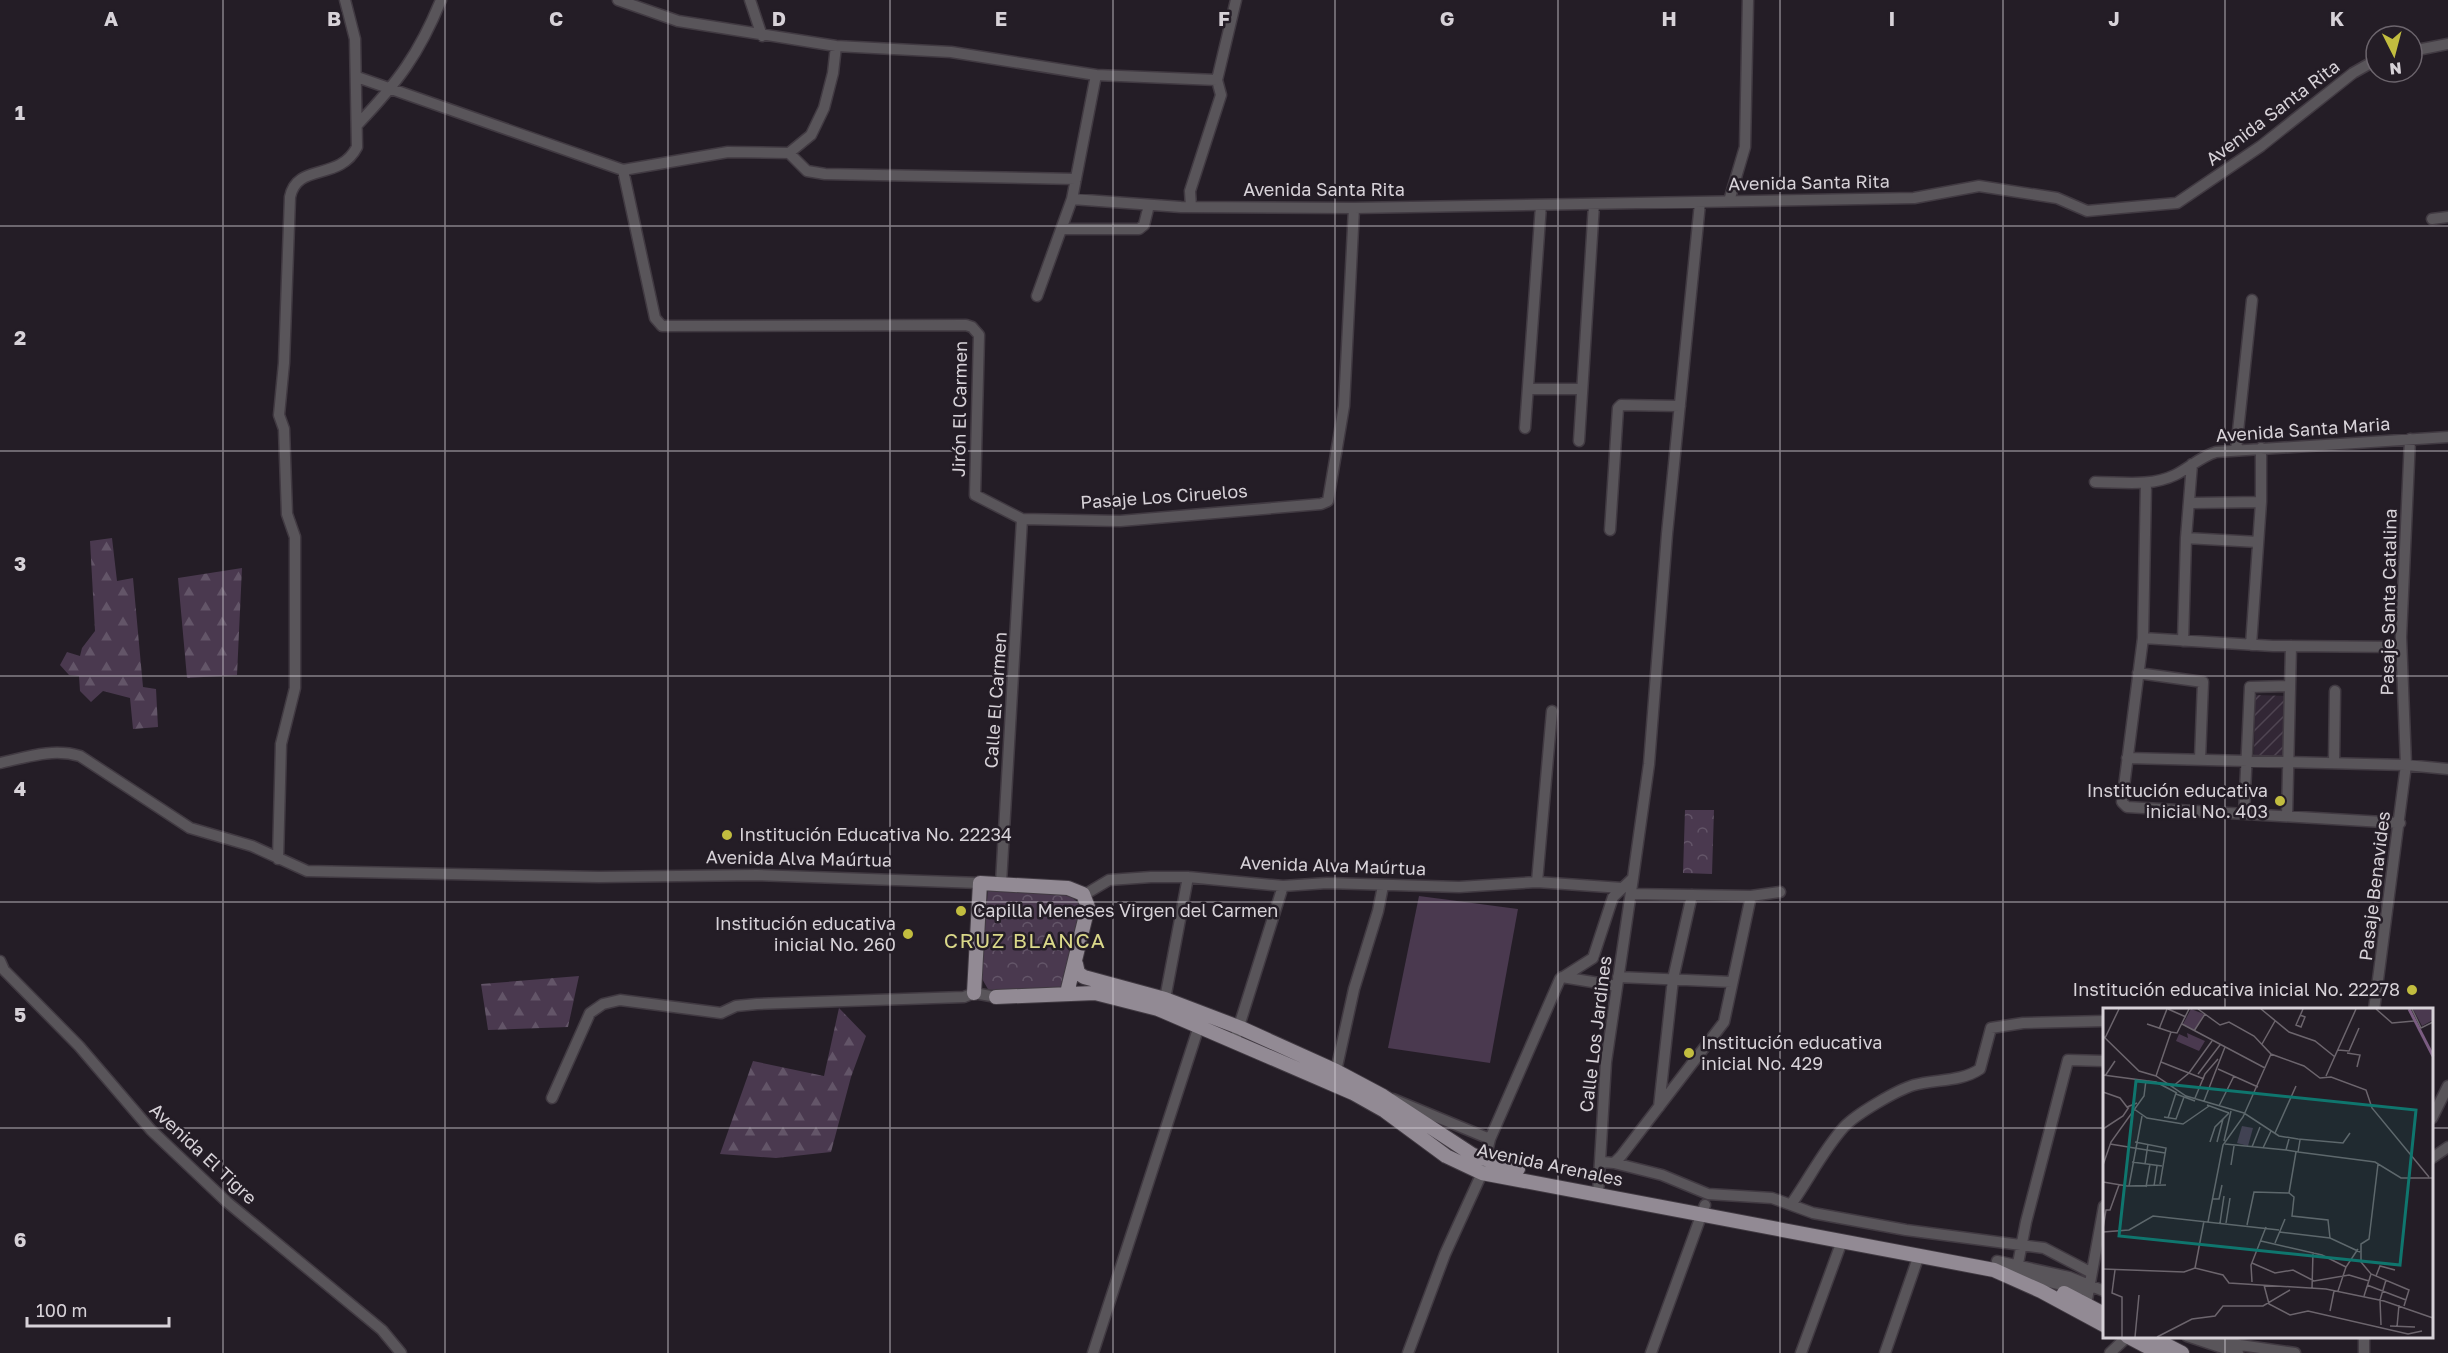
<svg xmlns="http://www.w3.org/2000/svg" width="2448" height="1353" viewBox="0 0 2448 1353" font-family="'Golos Text',sans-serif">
  <defs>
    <pattern id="industrial-furrows" width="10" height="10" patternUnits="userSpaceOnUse" patternTransform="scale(1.5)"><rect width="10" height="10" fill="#322735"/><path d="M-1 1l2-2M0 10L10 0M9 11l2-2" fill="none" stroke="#4f4552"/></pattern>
    <pattern id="forest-firs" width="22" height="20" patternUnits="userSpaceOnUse" patternTransform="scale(1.5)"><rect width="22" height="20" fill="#4a394f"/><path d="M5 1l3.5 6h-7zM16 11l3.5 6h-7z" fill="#635568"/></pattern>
    <pattern id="park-crowns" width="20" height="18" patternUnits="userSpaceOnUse" patternTransform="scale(1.5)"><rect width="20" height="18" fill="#4a394f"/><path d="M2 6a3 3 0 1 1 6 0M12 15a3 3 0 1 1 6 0" fill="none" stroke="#635568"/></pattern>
  </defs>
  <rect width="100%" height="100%" fill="#241d26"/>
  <path fill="url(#industrial-furrows)" d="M2255,695L2287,696L2285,761L2254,760Z"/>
  <path fill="url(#forest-firs)" d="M112,538L117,581L133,578L143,687L156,689L158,727L133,729L130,698L103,691L91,702L80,691L79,676L69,675L60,665L67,652L80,656L82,648L95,631L90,541Z
    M242,568L237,675L187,678L178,578Z
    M579,976L568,1027L488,1030L481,984Z
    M839,1008L866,1036L851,1077L831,1152L776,1158L720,1154L753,1061L824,1076Z"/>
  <path fill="url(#park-crowns)" d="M1685,810H1714L1712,874L1683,873Z
    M988,888L1068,894L1081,905L1061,987L989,991L981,977Z"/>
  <path fill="#4a394f" d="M1419,896L1518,909L1490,1063L1388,1048Z"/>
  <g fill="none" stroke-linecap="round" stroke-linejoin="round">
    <defs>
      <path id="minor" d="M618,0L678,21L836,46L951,52L1096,75L1217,80
        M750,0L762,36
        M2412,51L2448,44
        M357,77L623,170L728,152L789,153L811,135L824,108L833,73L836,46
        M358,124C398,82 419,54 441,0
        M789,153L807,171L825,174L1076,179
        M623,170L655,318L662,326L966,325L972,327L979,335L975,495L1022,519L1120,521L1321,504L1328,501L1344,406L1354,208
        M1072,199L1181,207L1354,208L1914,198L1979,186L2057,198L2087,211L2177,203L2261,146L2353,73L2376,60
        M1729,201L1745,147L1748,0
        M1191,207L1190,191L1221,95L1217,80L1236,0
        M2432,219L2448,217
        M1062,229H1139L1144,225L1149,205
        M1037,296L1072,199L1096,75
        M1528,389H1581
        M1525,428L1541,205
        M1579,441L1594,204
        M2236,450L2252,300
        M2095,482C2121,482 2150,487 2175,475C2189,468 2200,457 2216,452L2448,437
        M2146,483L2143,638L2122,802L2127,807L2400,823
        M2191,503L2261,502
        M1610,530L1618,408L1621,405L1680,406
        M2186,538L2258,542
        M2143,638L2273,646L2401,647
        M2183,641L2186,538L2192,464
        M2251,645L2261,502V448
        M2138,673L2203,682L2200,759
        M2127,758L2406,765L2448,769
        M0,763C27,757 53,748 80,756L190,828L252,846L307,871L599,877L757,875L980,883
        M2334,763L2335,691
        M2244,814L2250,687L2290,686
        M2287,816L2291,646
        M278,859L281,744L295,688V537L287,514L284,429L279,415L284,363L290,197C297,162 339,182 357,147L355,39L345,0
        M1537,882L1552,711
        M1001,883L1022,519
        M1631,894L1751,896L1780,892
        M1084,895L1109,880L1151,877H1188L1283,886L1327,883L1459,887L1537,882L1622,888
        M0,961L4,970L79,1046L151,1130L227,1202L382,1330L401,1353
        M1562,977L1617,986
        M1618,977L1732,982
        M1165,999L1188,877
        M2374,1010L2406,765L2401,637L2410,439
        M1234,1042L1283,886
        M1336,1071L1354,989L1378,911L1383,886
        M552,1098L590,1013L603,1004L620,1000L721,1013L736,1006L757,1004L964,997L974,993L996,997
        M1393,1099L1490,1139
        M1659,1107L1673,979L1692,895
        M2432,1118L2448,1086
        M2432,1158L2448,1147
        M1602,1162L1614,1163L1621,1156L1724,1022L1751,896
        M1614,1163L1662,1175L1708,1194L1772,1198L1813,1213L1906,1230L2044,1248L2090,1272
        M1598,1194L1606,1062L1633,878
        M1792,1203C1809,1179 1824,1149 1844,1127C1856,1114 1897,1090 1914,1085C1936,1079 1961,1082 1980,1069L1991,1028L2023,1023L2104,1021
        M1997,1261L2069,1277L2104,1291
        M2009,1273L2085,1290
        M2016,1274L2026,1222L2068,1060L2104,1061
        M2086,1305L2104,1206
        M2187,1336L2238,1353
        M2214,1336L2240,1345L2295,1353
        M1093,1353L1199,1026
        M1408,1353L1445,1254L1482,1173L1490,1139L1560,979L1593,958L1613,897L1633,878L1649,764L1667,534L1700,203
        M1651,1353L1705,1205
        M1801,1353L1842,1241
        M1885,1353L1919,1255
        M2110,1353L2127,1337
        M2364,1353V1336"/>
      <path id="major" d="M1076,964L1078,973L1084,977L1165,999L1241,1028L1336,1071L1383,1096L1473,1155L1518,1169
        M974,993L980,883L1068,888L1083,894L1088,907L1067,993
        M996,997L1095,993L1158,1009L1353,1093L1385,1111L1446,1156L1482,1173L1994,1270L2041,1291L2104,1325
        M2064,1293L2104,1314
        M2127,1336L2159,1353
        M2149,1336L2182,1353"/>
    </defs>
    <use href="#minor" stroke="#413a42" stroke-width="13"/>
    <use href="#major" stroke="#413a42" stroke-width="16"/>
    <use href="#minor" stroke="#59555a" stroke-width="10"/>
    <use href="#major" stroke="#928a94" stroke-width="14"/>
  </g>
  <path fill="none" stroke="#d7d2d8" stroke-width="1.5" stroke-opacity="0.55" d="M223,0V1353M445,0V1353M668,0V1353M890,0V1353M1113,0V1353M1335,0V1353M1558,0V1353M1780,0V1353M2003,0V1353M2225,0V1010M0,226H2448M0,451H2448M0,676H2448M0,902H2448M0,1128H2104M2432,1128H2448M2225,1336V1353"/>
  <g fill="#c2bd3f" stroke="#241d26" stroke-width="2">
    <circle cx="2280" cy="801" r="6"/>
    <circle cx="727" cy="835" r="6"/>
    <circle cx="961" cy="911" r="6"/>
    <circle cx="908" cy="934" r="6"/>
    <circle cx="2412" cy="990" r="6"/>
    <circle cx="1689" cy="1053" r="6"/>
  </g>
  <g text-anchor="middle" stroke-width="5" stroke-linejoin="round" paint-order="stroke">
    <g font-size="18" fill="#d7d2d8" stroke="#241d26">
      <text transform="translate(2273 113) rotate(-37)" y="6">Avenida Santa Rita</text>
      <text transform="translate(1809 183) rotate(-1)" y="6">Avenida Santa Rita</text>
      <text x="1324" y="196">Avenida Santa Rita</text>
      <text transform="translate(960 409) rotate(-89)" y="6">Jirón El Carmen</text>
      <text transform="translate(2303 430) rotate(-4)" y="6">Avenida Santa Maria</text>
      <text transform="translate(1164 497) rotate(-4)" y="6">Pasaje Los Ciruelos</text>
      <text transform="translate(2389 602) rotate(-89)" y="6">Pasaje Santa Catalina</text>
      <text transform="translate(996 700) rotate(-86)" y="6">Calle El Carmen</text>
      <text transform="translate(799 859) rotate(1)" y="6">Avenida Alva Maúrtua</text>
      <text transform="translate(1333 866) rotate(2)" y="6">Avenida Alva Maúrtua</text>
      <text transform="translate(2375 886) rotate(-83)" y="6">Pasaje Benavides</text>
      <text transform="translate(1596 1034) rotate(-83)" y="6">Calle Los Jardines</text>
      <text transform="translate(203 1154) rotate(43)" y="6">Avenida El Tigre</text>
      <text transform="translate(1550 1165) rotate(12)" y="6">Avenida Arenales</text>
    </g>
    <g font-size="18" fill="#d7d2d8" stroke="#241d26" text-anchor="end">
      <text x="2268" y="797">Institución educativa<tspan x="2268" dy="21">inicial No. 403</tspan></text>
      <text x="739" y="841" text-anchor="start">Institución Educativa No. 22234</text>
      <text x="973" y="917" text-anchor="start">Capilla Meneses Virgen del Carmen</text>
      <text x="896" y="930">Institución educativa<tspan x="896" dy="21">inicial No. 260</tspan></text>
      <text x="2400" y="996">Institución educativa inicial No. 22278</text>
      <text x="1701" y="1049" text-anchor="start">Institución educativa<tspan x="1701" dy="21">inicial No. 429</tspan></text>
    </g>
    <g font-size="21" letter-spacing="1.5" fill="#dad889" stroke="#241d26">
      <text x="1025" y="948">CRUZ BLANCA</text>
    </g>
  </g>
  <g transform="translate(2103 1008)">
    <rect width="330" height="330" fill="#241d26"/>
    <path d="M310,1H330V12L319,18ZM84,25L102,33L96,43L73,33L76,26L85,30Z" fill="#4a394f"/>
    <path d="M88,1L101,6L91,23L80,16ZM139,118L150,120L145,138L134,135Z" fill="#4a394f"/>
    <path fill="none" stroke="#7a5c81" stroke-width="3" d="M306,1L330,48"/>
    <path fill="none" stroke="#6c656d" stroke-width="1.5" d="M65,1L83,9M95,1L117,17L126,14L151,28L168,46L201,58L217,70L228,69L263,82L269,100L326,169M158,1L186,24L212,33L232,49M273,1L289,15L311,13M309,1L318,20L330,14M197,7L202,9L198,19L193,17L200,1M44,16L68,24M79,16L162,60M56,21L64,1M91,23L102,6M0,28L36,63L53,68L83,88L141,105L176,128L195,131M2,30L16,1M159,36L172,13M235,42L246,43L256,20M244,45L257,47L254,59M58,54L101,71M115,61L155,79M95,66L117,37M0,67L53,74L74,85M2,68L12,53M53,68L68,24L74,25L86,1M223,68L253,1M69,79L86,65L109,33M0,84L17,90L24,99L34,95M73,86L92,93M92,90L102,66L115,51M101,93L122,39M104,97L126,105M116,98L131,68M31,101L44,110L80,116L106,98M61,109L73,111L81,89M65,110L73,85M0,121L20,108L26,99M172,125L193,78M186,131L183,142L195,144L197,132M195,131L240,135L247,125M121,133L128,103M32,134L63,140L57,176M107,134L112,119L126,105M114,134L120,111M7,136L62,145M122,136L183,142M149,139L157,119M160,140L168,123M195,144L272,154L298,170H330M29,154L59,158M42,156L45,136M275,156L266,231L258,236V254L268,266L306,282L301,298M0,157L8,134L41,88L43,72M128,157L131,138M0,174L24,178L63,177M26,178L39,108M51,178L54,158M43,179L47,156M186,185L193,144M109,191H116L119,177M105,214L120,137L140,109L168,46M117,215L121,188M123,215L127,190M144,217L151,184L186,185L191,189L189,208L225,212L227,230M0,221L3,202H7L16,177M0,224L26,222L50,208L176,222M176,224L227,230L257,244M158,233L219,247L243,259M172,235L182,211M149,255L172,265L190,262L211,273L246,267L266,273M92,260L101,213M0,261L81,264L92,260L120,267L126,275L223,281L281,293L330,310M12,262L9,285L19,289V329M273,268L277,258L292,262M149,274L148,257L163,219M161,277L166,296L187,307L205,303L305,326L319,323M264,277L303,292M209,281L210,244M235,283L243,259L255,241M261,288L268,266M227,303L231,283M278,317L277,292L283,272M287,318L312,319M294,319L296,297M32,329L36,287M54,329L89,311L112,308L120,298H160L187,282"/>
    <path fill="#0f766e" fill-opacity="0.15" stroke="#0f766e" stroke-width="3" d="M33,73L313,102L297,257L16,228Z"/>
    <rect width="330" height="330" fill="none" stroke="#d7d2d8" stroke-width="3"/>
  </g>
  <g font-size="20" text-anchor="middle" font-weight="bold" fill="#d7d2d8" stroke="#241d26" stroke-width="5" stroke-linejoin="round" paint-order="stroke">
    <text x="111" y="26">A</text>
    <text x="334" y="26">B</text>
    <text x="556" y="26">C</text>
    <text x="779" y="26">D</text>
    <text x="1001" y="26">E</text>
    <text x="1224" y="26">F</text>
    <text x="1447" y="26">G</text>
    <text x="1669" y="26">H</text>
    <text x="1892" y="26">I</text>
    <text x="2114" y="26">J</text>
    <text x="2337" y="26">K</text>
    <text x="20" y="120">1</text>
    <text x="20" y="345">2</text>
    <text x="20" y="571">3</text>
    <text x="20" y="796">4</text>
    <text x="20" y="1022">5</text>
    <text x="20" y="1247">6</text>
  </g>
  <g transform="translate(2394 54) rotate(174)"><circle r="28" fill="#241d26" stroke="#6c656d" stroke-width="1.5"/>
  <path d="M0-4.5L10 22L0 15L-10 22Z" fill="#c2bd3f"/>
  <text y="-9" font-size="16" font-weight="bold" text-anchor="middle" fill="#d7d2d8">N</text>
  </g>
  <path d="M27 1317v9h142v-9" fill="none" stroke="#d7d2d8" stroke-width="3"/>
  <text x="36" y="1317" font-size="18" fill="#d7d2d8" stroke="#241d26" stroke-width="4.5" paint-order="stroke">100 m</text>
</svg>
